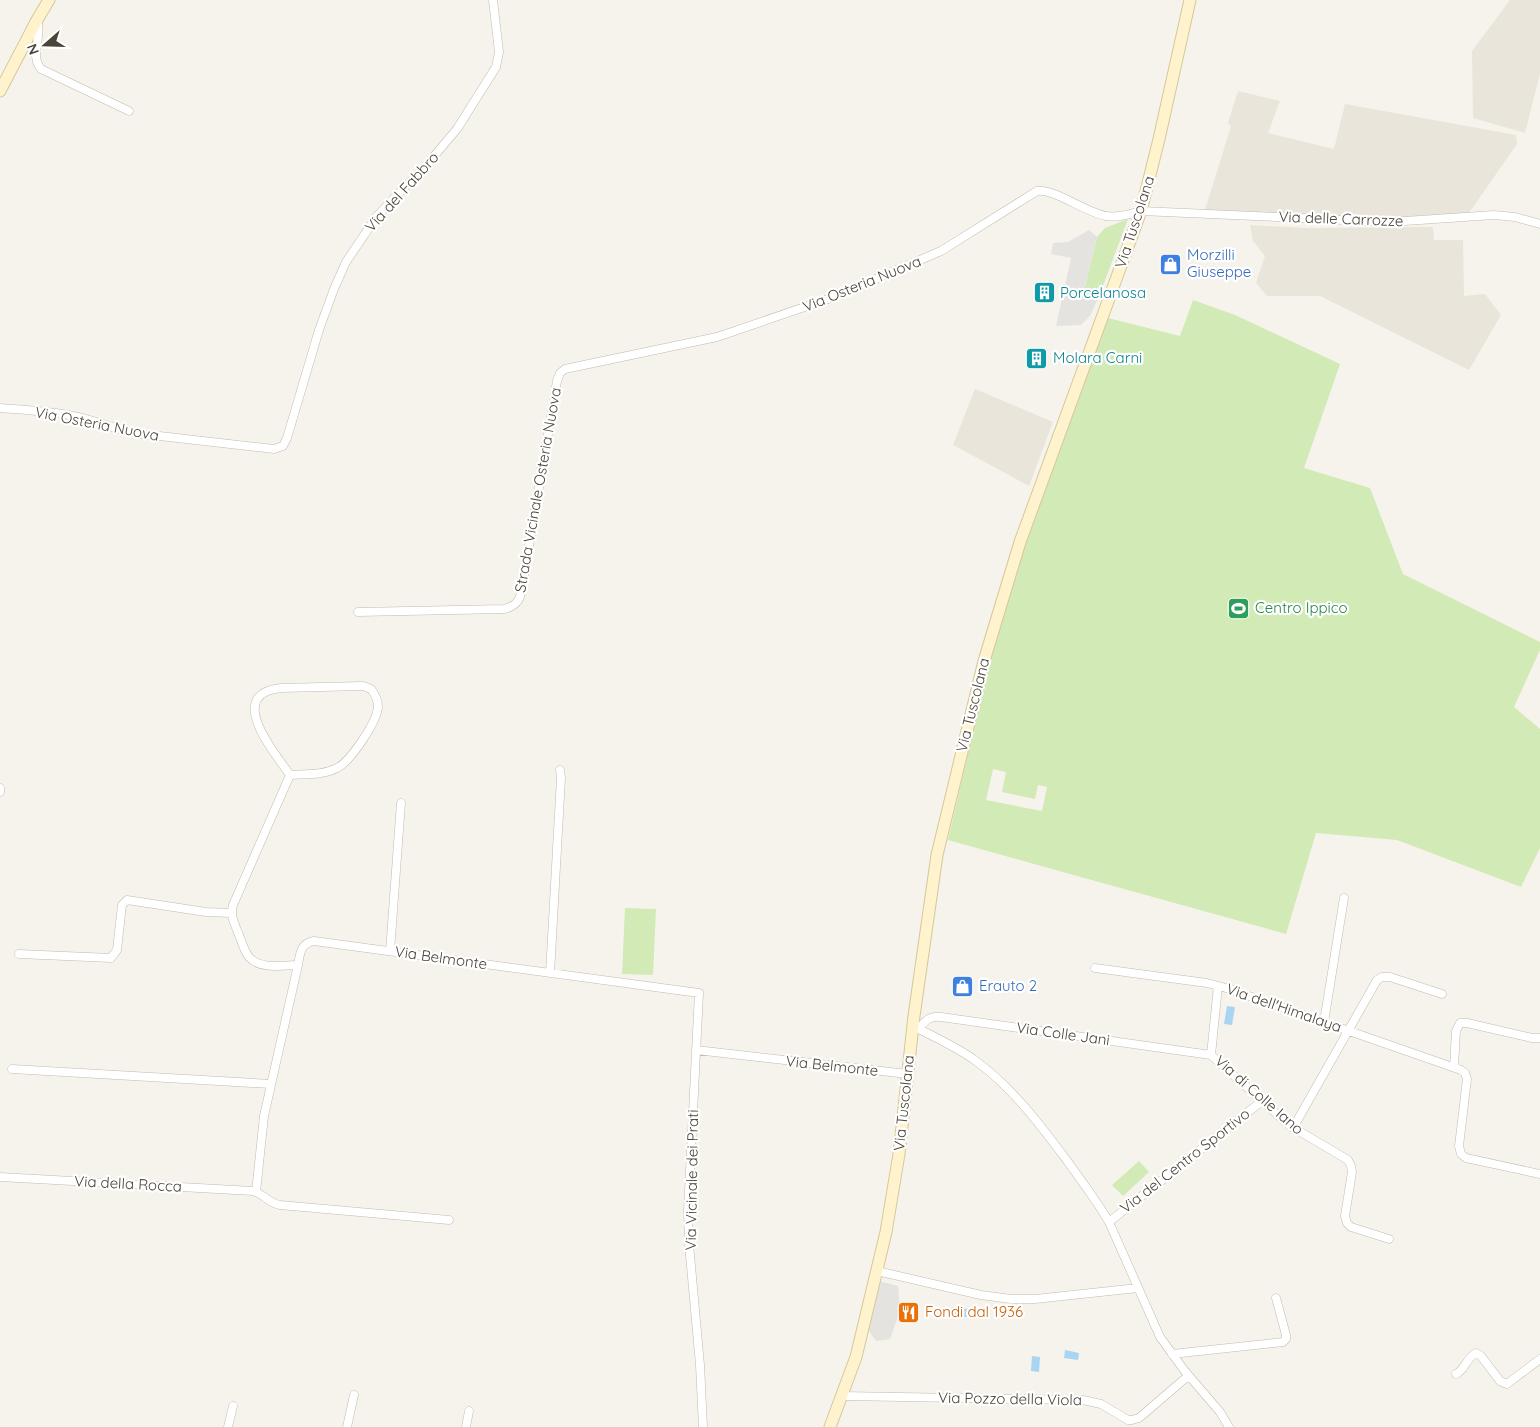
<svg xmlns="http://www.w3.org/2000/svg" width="1540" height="1427" viewBox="0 0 1540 1427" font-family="Quicksand,sans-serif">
  <rect width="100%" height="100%" fill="#f6f3ec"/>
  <path fill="#eae5da" d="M1510,0H1540V74L1525,133L1473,118L1472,51Z
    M1238,91L1280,101L1268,133L1334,149L1345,104L1516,135L1517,144L1469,213L1408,219L1205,210L1231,126L1228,123Z
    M1250,225L1305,228L1433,227L1434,240H1463L1464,296L1485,294L1501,315L1469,370L1320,296H1267L1256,283L1265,256L1253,241Z
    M975,389L1053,422L1029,486L953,445Z"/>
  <path fill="#d2eab5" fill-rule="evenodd" d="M1128,219L1098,299L1083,295L1097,237L1105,228Z
    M1193,300L1235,315L1340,364L1304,468L1370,488L1403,574L1540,642V650L1514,707L1540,729V848L1521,887L1397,840L1316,833L1286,934L948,840L988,666L1024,547L1108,318L1180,336ZM993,769L1006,772L1002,792L1035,799L1038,785L1047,787L1042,811L986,800Z
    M625,908L656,909L653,975L622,974Z
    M1139,1161L1149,1172L1123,1196L1112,1185Z"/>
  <path fill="#e5e3e0" d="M1089,230L1097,237L1083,294L1098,299L1090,316L1081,325L1056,326L1071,258L1051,254L1053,243L1068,242Z
    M879,1281L898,1286L900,1311L890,1339L876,1341L867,1328Z"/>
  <path fill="#a9d4f2" d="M1227,1006L1235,1007L1232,1025L1224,1024Z
    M952,1307L968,1309L967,1317H951Z
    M1065,1350L1079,1353L1078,1360L1064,1358Z
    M1032,1356L1040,1357L1039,1372L1031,1371Z"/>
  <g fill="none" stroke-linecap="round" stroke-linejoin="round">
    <defs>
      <path id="street" d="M37,20C43,37 29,54 41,69L129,111
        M0,408C26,410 53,411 78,417C100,422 119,431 142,434L274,449L283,446L287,438L319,330L334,289L346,262L377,216L429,162L457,129L496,67L499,52L493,0
        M358,612L504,609C513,607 519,603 521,593L557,381L560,373L565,369L717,337L831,298L941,251L1037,191C1053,188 1087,213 1106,216C1118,218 1130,214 1141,211L1390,222L1494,215L1515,217L1540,224
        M290,775C275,753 224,694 281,688L363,686L371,689C375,694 378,700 378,707C377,722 350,762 337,768C324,775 305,774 290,775L233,905C230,916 235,925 239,935C242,942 244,951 249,957C260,970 283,965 298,965C300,953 301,943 314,941L699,993L688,1211L689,1244L700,1365L703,1427
        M0,788V792
        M390,951L401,803
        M19,954L111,958L117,950L122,905L127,900L206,912L231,913
        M1095,968L1207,983L1226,988L1461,1070L1465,1073L1467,1079L1459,1146L1461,1154L1466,1158L1540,1174
        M550,973L561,778L560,770
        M1218,986L1211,1055L1289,1125L1348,1160L1351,1166L1352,1172L1345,1216L1347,1223L1351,1227L1389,1239
        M1324,1022L1344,898
        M913,1026C934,1037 957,1047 976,1061C1013,1088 1041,1126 1068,1162C1082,1182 1097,1201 1109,1222L1160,1337L1184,1370L1220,1412L1229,1427
        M919,1029C925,1020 930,1016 941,1017L1211,1055
        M696,1050L908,1074
        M1454,1067L1456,1031L1460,1023H1467L1532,1038H1540
        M12,1069L271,1084
        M1293,1128L1377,980L1382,977H1390L1442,994
        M0,1177L253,1191C264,1194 268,1203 280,1205L449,1220
        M256,1192L264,1116L298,965
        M1109,1222L1262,1101
        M877,1271L981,1295L1011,1299H1035L1138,1288
        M1172,1354L1283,1342L1286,1339V1335L1276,1298
        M1456,1374C1465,1370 1467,1357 1476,1353L1481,1356L1500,1381L1507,1384L1540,1359
        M842,1396L1083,1400L1101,1404L1128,1420H1132L1139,1418L1188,1376
        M228,1427L233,1406
        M347,1427L354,1395
        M466,1427L469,1411"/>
      <path id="secondary" d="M0,91L37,20L49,0
        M830,1427L856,1357L886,1232L899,1154L914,1016L937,855L984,661L1020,542L1141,211L1159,139L1190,0"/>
    </defs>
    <use href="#street" stroke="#c2bbae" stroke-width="9"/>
    <use href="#secondary" stroke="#d6c79b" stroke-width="13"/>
    <use href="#street" stroke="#fff" stroke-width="8"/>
    <use href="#secondary" stroke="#fff3cd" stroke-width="11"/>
  </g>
  <defs>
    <symbol id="shop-square" viewBox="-11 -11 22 22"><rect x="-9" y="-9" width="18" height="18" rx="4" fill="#3f7fe0" stroke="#fff"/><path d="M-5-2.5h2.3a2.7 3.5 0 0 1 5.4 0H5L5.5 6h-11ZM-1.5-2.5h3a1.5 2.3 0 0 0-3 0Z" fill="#fff"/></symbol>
    <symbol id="building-square" viewBox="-11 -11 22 22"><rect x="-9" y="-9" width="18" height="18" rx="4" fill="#0f9aa8" stroke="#fff"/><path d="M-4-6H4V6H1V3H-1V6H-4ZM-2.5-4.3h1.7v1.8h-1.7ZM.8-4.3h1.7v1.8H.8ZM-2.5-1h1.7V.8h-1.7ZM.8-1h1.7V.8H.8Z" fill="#fff"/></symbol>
    <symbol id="stadium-square" viewBox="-11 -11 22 22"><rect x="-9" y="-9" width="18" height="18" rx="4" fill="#2e9e5b" stroke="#fff"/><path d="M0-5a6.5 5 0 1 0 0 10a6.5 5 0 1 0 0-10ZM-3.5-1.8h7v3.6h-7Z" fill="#fff"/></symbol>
    <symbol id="restaurant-square" viewBox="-11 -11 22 22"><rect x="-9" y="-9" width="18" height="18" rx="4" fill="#e8710a" stroke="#fff"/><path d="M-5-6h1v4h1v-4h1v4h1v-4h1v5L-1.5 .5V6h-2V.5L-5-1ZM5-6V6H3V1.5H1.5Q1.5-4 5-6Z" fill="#fff"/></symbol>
  </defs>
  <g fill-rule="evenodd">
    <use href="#shop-square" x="1158" y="252" width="25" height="25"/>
    <use href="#building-square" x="1032" y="280" width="25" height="25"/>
    <use href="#building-square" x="1024" y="346" width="25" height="25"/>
    <use href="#stadium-square" x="1226" y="596" width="25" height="25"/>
    <use href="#shop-square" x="950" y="974" width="25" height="25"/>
    <use href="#restaurant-square" x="896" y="1300" width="25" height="25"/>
  </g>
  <g text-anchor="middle" stroke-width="4.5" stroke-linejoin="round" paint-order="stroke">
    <g font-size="15" fill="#4b4439" stroke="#fff">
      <text transform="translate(402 192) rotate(-48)" y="5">Via del Fabbro</text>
      <text transform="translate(1341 219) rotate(2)" y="5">Via delle Carrozze</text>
      <text transform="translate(1135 222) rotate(-72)" y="5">Via Tuscolana</text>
      <text transform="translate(862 284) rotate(-22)" y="5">Via Osteria Nuova</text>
      <text transform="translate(97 424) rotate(11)" y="5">Via Osteria Nuova</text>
      <text transform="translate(538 490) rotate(-80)" y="5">Strada Vicinale Osteria Nuova</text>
      <text transform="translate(973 705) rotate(-76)" y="5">Via Tuscolana</text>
      <text transform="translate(441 958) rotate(8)" y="5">Via Belmonte</text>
      <text transform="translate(1284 1008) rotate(19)" y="5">Via dell'Himalaya</text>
      <text transform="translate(1063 1034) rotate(8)" y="5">Via Colle Jani</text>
      <text transform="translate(832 1066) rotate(6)" y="5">Via Belmonte</text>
      <text transform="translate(1259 1095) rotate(41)" y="5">Via di Colle Iano</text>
      <text transform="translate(904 1103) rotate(-84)" y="5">Via Tuscolana</text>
      <text transform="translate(1185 1161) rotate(-38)" y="5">Via del Centro Sportivo</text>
      <text transform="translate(692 1180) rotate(-89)" y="5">Via Vicinale dei Prati</text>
      <text transform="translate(128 1184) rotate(3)" y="5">Via della Rocca</text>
      <text transform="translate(1010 1399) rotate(1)" y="5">Via Pozzo della Viola</text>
    </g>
    <g font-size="15" fill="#366cbe" stroke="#fff" text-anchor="start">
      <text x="1187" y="260">Morzilli<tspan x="1187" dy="17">Giuseppe</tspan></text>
      <text x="979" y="991">Erauto 2</text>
    </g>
    <g font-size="15" fill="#0d838f" stroke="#fff" text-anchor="start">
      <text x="1060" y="298">Porcelanosa</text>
      <text x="1053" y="363">Molara Carni</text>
    </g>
    <g font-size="15" fill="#27864d" stroke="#fff" text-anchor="start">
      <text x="1255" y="613">Centro Ippico</text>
    </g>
    <g font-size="15" fill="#c56008" stroke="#fff" text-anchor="start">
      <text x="925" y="1317">Fondi dal 1936</text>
    </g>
  </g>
  <g transform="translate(45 45) rotate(250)" stroke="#ffffff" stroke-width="4" paint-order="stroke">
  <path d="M0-4L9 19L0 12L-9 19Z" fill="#4b4439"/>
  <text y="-8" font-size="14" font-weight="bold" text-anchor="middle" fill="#4b4439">N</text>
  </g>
</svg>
